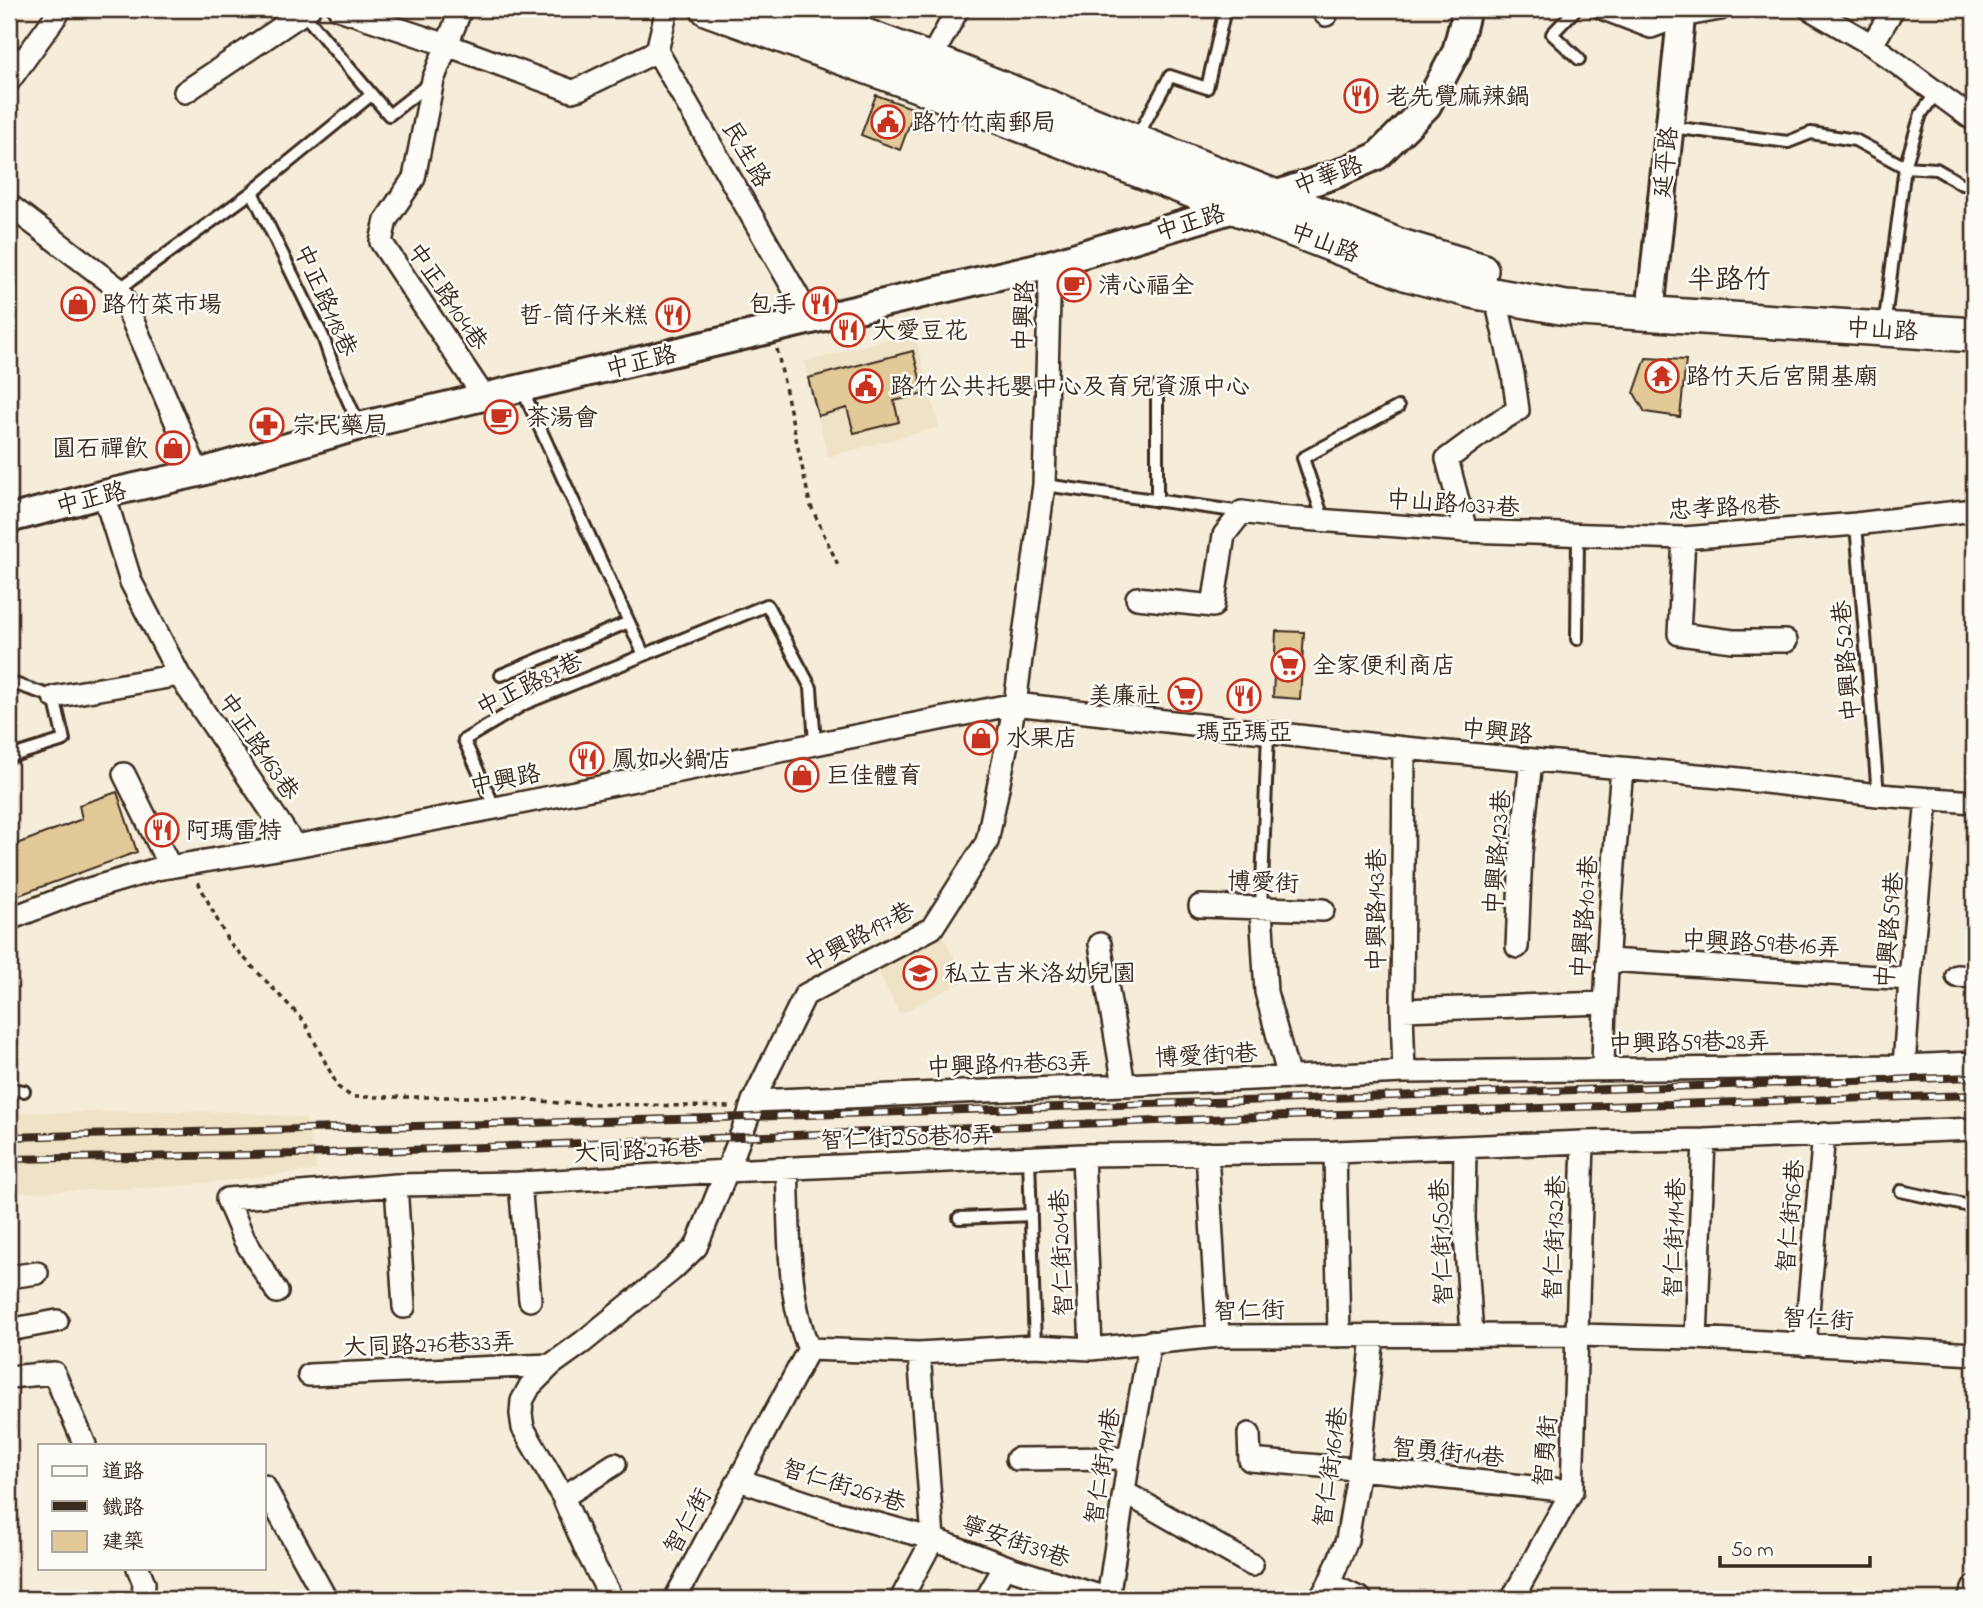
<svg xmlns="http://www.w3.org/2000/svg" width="1983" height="1608" viewBox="0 0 1983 1608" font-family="'Indie Flower','LXGW WenKai TC',sans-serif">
  <rect width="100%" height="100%" fill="#f5edda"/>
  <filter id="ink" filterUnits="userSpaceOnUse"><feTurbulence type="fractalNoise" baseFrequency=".0143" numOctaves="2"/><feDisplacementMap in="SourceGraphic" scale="14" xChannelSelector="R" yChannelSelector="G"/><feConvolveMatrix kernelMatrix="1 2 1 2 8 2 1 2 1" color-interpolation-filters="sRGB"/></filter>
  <g filter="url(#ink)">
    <path fill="#efe2c6" d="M914,332L939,427L828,457L804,362Z
      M941,932L965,980L900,1014L875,965Z
      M179,1111L233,1112L305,1118L317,1170L168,1187L9,1193V1113Z"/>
    <path fill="#e1c998" stroke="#3b2a1e" stroke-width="2" d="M876,95L915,109L900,150L861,135Z
      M913,351L924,394L894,401L899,422L854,433L847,408L818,416L808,378Z
      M1646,358L1686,360L1680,417L1645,412L1634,393Z
      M1276,631L1304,632L1300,699L1273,697Z
      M117,792L137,852L11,898L9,893V847L82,819L79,805Z"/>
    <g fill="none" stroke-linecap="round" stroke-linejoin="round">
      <defs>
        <path id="service" d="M1576,9L1552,34L1579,59
          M303,13L389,115L431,82
          M9,48L25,59
          M1671,127L1788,142L1811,133L1855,140L1905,167L1936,169L1962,184
          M1137,137L1170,76L1207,88L1225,9
          M252,192L323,337L334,369L359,425
          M119,289L252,192L371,95
          M1886,312L1905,167L1921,114L1936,93
          M1157,387V501
          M522,389L644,655
          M1044,485L1242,512
          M1324,521L1303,458L1398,407
          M1856,524L1878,795
          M1577,639L1578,536
          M501,675L629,622
          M9,682L54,697L64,740L9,757
          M495,808L464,740L526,703L767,605L811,688L815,743
          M1261,909L1268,734
          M9,1089L24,1091
          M1029,1158L1035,1346
          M1901,1191L1974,1207
          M959,1218L1031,1215"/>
        <path id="minor" d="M339,9L447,45L572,91L579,89L657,51
          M461,9L433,80L414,178L386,220L381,242L484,397
          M667,9L657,51L812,321
          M1321,9L1326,15
          M1604,9L1651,27L1681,16L1720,9
          M1810,9L1872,45L1974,120
          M1872,45L1893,9
          M926,71L930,60L958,9
          M9,81L61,9
          M185,92L309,9
          M9,205L119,289L198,473
          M1050,264L1044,485L1015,704L987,842L932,928L805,995L753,1101L748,1117L727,1171L1083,1155L1335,1152L1583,1142L1704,1140L1974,1129
          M104,494L131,582L179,675L295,846
          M1466,531L1447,459L1493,425L1518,410L1513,374L1495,295
          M1684,538L1679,634L1733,641H1786
          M1137,598L1213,606L1224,535L1242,512L1277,517L1466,531L1684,538L1856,524L1974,510
          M54,697L179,675
          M1404,748L1402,1010L1404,1072
          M124,774L170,867
          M1200,906L1323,910
          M1261,909L1266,992L1289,1078
          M9,919L79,892L157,869L295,846L495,808L1015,704L1404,748L1730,778L1878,795L1974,802
          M1517,947L1521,852L1531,761
          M1608,960L1910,979
          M1957,976L1974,977
          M1402,1010L1604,1003
          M1904,1066L1910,979L1927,799
          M1603,1069C1605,969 1613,869 1622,769
          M1124,1085L1404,1072L1904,1066L1974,1063
          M753,1101L1124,1085L1100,944
          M1465,1147L1464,1219L1472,1335
          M1335,1152L1339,1336
          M1207,1153L1218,1336
          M1083,1155L1091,1349
          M787,1168C790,1227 786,1295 809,1349
          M520,1183L530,1300
          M396,1185L404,1307
          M9,1277L37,1273
          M277,1292L244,1239L227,1199L396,1185L520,1183L727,1171L696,1247L672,1270L583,1342L551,1365L530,1386L522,1401L521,1414L523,1428L563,1497L587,1552L612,1599
          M9,1330L57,1321
          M1696,1338L1704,1140
          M1805,1345L1824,1134
          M309,1375L551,1365
          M9,1377L54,1373L85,1445
          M1249,1434L1250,1460L1379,1471L1572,1491
          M1017,1459L1129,1458
          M739,1480L835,1512L933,1539L919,1353
          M264,1486L326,1599
          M1124,1492L1252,1565
          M563,1497L615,1464
          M138,1568L144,1583L143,1599
          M1329,1584L1361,1599
          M675,1599L809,1349L919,1353L1035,1346L1091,1349L1218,1336L1578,1335L1696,1338L1974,1354
          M901,1599L933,1539L1016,1570L1109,1599
          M986,1599L1005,1566
          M1108,1599L1129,1458L1150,1342
          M1320,1599L1329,1584L1347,1540L1359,1469L1373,1336
          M1512,1599L1572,1491L1583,1142
          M1969,1599L1974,1587"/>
        <path id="tertiary" d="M1651,315L1652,294L1682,9
          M9,519L104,494L198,473L360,426L1050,264L1237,208L1339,173L1377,156L1427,106L1456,52L1467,9"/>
        <path id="primary" d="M708,9L920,86L1408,274L1476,292L1566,308L1974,335
          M793,9L930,60L1397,245L1481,270"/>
      </defs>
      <use href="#service" stroke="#3b2a1e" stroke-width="16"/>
      <use href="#minor" stroke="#3b2a1e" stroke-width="26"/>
      <use href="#tertiary" stroke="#3b2a1e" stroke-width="32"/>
      <use href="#primary" stroke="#3b2a1e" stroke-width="38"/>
      <path stroke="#3b2a1e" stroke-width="3.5" stroke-dasharray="5 5" stroke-linecap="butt" d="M777,349L810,504L839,567
        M198,882L228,941L304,1021L338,1087L352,1097H507L559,1103L730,1107"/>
      <use href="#service" stroke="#fdfcf7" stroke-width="10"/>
      <use href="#minor" stroke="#fdfcf7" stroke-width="21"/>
      <use href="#tertiary" stroke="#fdfcf7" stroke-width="26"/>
      <use href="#primary" stroke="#fdfcf7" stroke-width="33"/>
      <defs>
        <path id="rail" d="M9,1137L748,1117L1974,1077
          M9,1159L301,1154L1340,1114L1974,1095"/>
      </defs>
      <use href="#rail" stroke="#3b2a1e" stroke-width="8"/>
      <use href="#rail" stroke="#fdfcf7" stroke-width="5" stroke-dasharray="16" stroke-linecap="butt"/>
    </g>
  </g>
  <defs>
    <symbol id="restaurant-ring" viewBox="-11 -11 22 22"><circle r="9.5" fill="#fdfcf7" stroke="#c8321e" stroke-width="1.5"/><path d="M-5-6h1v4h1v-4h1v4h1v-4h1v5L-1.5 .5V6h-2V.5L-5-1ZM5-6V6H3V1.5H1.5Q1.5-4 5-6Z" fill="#c8321e"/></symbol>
    <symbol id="civic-ring" viewBox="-11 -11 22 22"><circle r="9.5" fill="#fdfcf7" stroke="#c8321e" stroke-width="1.5"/><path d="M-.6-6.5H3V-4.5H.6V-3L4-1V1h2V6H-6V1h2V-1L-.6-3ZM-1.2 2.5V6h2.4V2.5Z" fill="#c8321e"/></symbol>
    <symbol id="cafe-ring" viewBox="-11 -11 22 22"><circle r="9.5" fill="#fdfcf7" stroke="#c8321e" stroke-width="1.5"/><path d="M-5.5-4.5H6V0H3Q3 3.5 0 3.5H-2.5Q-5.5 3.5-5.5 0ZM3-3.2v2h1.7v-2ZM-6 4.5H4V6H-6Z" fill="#c8321e"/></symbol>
    <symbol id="shop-ring" viewBox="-11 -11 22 22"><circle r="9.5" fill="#fdfcf7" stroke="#c8321e" stroke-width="1.5"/><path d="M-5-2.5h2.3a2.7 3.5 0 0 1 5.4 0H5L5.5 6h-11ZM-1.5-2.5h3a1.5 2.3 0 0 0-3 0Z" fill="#c8321e"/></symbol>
    <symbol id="temple-ring" viewBox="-11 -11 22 22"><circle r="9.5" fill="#fdfcf7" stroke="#c8321e" stroke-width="1.5"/><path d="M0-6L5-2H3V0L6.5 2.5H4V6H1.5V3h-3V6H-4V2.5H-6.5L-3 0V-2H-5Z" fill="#c8321e"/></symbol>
    <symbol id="pharmacy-ring" viewBox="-11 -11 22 22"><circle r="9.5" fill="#fdfcf7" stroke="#c8321e" stroke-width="1.5"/><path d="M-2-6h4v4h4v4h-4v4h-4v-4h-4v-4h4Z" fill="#c8321e"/></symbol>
    <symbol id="supermarket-ring" viewBox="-11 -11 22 22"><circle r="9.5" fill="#fdfcf7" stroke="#c8321e" stroke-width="1.5"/><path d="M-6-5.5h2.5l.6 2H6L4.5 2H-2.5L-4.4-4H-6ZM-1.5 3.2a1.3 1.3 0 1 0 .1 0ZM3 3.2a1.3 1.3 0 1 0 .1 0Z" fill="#c8321e"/></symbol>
    <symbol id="school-ring" viewBox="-11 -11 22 22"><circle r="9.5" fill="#fdfcf7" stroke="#c8321e" stroke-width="1.5"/><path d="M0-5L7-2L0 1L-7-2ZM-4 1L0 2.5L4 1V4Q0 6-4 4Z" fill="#c8321e"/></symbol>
  </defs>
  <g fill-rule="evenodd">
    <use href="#restaurant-ring" x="1342" y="77" width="38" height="38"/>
    <use href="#civic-ring" x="869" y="103" width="38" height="38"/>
    <use href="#cafe-ring" x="1055" y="266" width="38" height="38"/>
    <use href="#shop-ring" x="59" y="285" width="38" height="38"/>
    <use href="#restaurant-ring" x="801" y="285" width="38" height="38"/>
    <use href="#restaurant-ring" x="654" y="296" width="38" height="38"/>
    <use href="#restaurant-ring" x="829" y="311" width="38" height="38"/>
    <use href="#temple-ring" x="1643" y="357" width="38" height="38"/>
    <use href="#civic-ring" x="847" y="367" width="38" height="38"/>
    <use href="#cafe-ring" x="482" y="398" width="38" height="38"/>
    <use href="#pharmacy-ring" x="248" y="406" width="38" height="38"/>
    <use href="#shop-ring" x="154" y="429" width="38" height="38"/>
    <use href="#supermarket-ring" x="1269" y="646" width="38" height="38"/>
    <use href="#supermarket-ring" x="1166" y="676" width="38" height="38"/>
    <use href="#restaurant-ring" x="1225" y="677" width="38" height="38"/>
    <use href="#shop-ring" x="962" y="719" width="38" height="38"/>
    <use href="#restaurant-ring" x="568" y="740" width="38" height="38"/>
    <use href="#shop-ring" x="783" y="756" width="38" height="38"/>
    <use href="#restaurant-ring" x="143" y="811" width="38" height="38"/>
    <use href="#school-ring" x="901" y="954" width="38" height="38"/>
  </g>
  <g text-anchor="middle" stroke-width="5" stroke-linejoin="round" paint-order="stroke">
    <g font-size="24" fill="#3b2a1e" stroke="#fdfcf7" text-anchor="start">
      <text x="1386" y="104">老先覺麻辣鍋</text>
      <text x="912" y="130">路竹竹南郵局</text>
      <text x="1098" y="293">清心福全</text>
      <text x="102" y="312">路竹菜市場</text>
      <text x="796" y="312" text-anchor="end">包手</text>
      <text x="648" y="323" text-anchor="end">哲-筒仔米糕</text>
      <text x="872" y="338">大愛豆花</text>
      <text x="1686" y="384">路竹天后宮開基廟</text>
      <text x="890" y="394">路竹公共托嬰中心及育兒資源中心</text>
      <text x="526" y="425">茶湯會</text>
      <text x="292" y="433">宗民藥局</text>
      <text x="148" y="456" text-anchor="end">圓石禪飲</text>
      <text x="1312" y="673">全家便利商店</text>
      <text x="1160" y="703" text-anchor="end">美廉社</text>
      <text x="1244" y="740" text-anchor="middle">瑪亞瑪亞</text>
      <text x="1006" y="746">水果店</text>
      <text x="612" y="767">鳳如火鍋店</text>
      <text x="826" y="783">巨佳體育</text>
      <text x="186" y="838">阿瑪雷特</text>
      <text x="944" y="981">私立吉米洛幼兒園</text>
    </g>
    <g font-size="24" fill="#3b2a1e" stroke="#fdfcf7">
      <text transform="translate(747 154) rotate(60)" y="8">民生路</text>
      <text transform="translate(1665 162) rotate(-84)" y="8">延平路</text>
      <text transform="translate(1328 175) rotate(-20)" y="8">中華路</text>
      <text transform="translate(1190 222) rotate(-17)" y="8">中正路</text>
      <text transform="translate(1325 242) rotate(21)" y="8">中山路</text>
      <text transform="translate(448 296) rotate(56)" y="8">中正路104巷</text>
      <text transform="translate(326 300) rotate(66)" y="8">中正路118巷</text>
      <text transform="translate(1023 316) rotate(-88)" y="8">中興路</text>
      <text transform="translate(1882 329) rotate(4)" y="8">中山路</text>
      <text transform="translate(641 361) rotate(-13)" y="8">中正路</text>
      <text transform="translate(91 498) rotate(-14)" y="8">中正路</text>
      <text transform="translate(1453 503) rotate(4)" y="8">中山路1037巷</text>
      <text transform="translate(1724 507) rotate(-3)" y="8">忠孝路18巷</text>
      <text transform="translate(1846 661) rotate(-95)" y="8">中興路52巷</text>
      <text transform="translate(529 684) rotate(-26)" y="8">中正路87巷</text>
      <text transform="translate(1497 731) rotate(6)" y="8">中興路</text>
      <text transform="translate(259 746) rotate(56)" y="8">中正路163巷</text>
      <text transform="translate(505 779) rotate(-11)" y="8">中興路</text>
      <text transform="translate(1497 852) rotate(-86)" y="8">中興路123巷</text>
      <text transform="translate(1263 882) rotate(2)" y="8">博愛街</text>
      <text transform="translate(1376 910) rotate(-90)" y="8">中興路143巷</text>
      <text transform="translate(1584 917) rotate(-86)" y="8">中興路107巷</text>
      <text transform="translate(1889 930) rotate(-85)" y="8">中興路59巷</text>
      <text transform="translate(859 936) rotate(-28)" y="8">中興路197巷</text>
      <text transform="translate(1761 943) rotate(3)" y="8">中興路59巷16弄</text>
      <text transform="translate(1689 1042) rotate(-1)" y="8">中興路59巷28弄</text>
      <text transform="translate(1206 1055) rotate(-3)" y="8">博愛街9巷</text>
      <text transform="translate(1009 1064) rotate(-2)" y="8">中興路197巷63弄</text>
      <text transform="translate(907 1137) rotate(-2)" y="8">智仁街250巷10弄</text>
      <text transform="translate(638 1150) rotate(-3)" y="8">大同路276巷</text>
      <text transform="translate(1790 1216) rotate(-85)" y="8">智仁街96巷</text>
      <text transform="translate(1554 1238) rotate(-88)" y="8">智仁街132巷</text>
      <text transform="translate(1674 1238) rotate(-88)" y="8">智仁街114巷</text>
      <text transform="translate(1441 1242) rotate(-92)" y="8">智仁街150巷</text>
      <text transform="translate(1061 1253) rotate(-92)" y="8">智仁街204巷</text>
      <text transform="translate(1249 1310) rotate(-1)" y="8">智仁街</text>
      <text transform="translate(1818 1319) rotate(3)" y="8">智仁街</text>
      <text transform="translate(429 1344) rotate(-2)" y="8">大同路276巷33弄</text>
      <text transform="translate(1545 1451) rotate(-85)" y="8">智勇街</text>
      <text transform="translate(1448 1452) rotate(6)" y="8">智勇街14巷</text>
      <text transform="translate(1102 1466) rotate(-81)" y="8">智仁街191巷</text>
      <text transform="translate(1330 1467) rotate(-82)" y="8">智仁街161巷</text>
      <text transform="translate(844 1485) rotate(17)" y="8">智仁街267巷</text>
      <text transform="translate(687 1521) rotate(-61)" y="8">智仁街</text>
      <text transform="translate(1016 1541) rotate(19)" y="8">寧安街39巷</text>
    </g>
    <g font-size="28" fill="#3b2a1e" stroke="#fdfcf7">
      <text x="1729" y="288">半路竹</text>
    </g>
  </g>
  <rect width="1983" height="1608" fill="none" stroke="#fdfcf7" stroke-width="35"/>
  <rect x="18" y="18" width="1948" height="1573" fill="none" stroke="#3b2a1e" stroke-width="2.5" filter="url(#ink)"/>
  <rect x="38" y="1444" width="228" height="126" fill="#fdfcf7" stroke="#afa8a0" stroke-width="2"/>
  <rect x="52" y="1466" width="35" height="10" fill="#fdfcf7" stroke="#afa8a0" stroke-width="2"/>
  <text x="102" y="1478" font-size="21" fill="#3b2a1e">道路</text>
  <rect x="52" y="1501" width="35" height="10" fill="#3b2a1e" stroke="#afa8a0" stroke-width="2"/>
  <text x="102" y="1514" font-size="21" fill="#3b2a1e">鐵路</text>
  <rect x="52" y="1531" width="35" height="21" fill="#e1c998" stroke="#afa8a0" stroke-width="2"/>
  <text x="102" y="1548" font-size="21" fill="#3b2a1e">建築</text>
  <path d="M1720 1556v10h150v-10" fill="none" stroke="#3b2a1e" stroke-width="3.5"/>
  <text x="1731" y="1556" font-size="21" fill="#3b2a1e" stroke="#fdfcf7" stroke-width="5" paint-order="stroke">50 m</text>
</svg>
